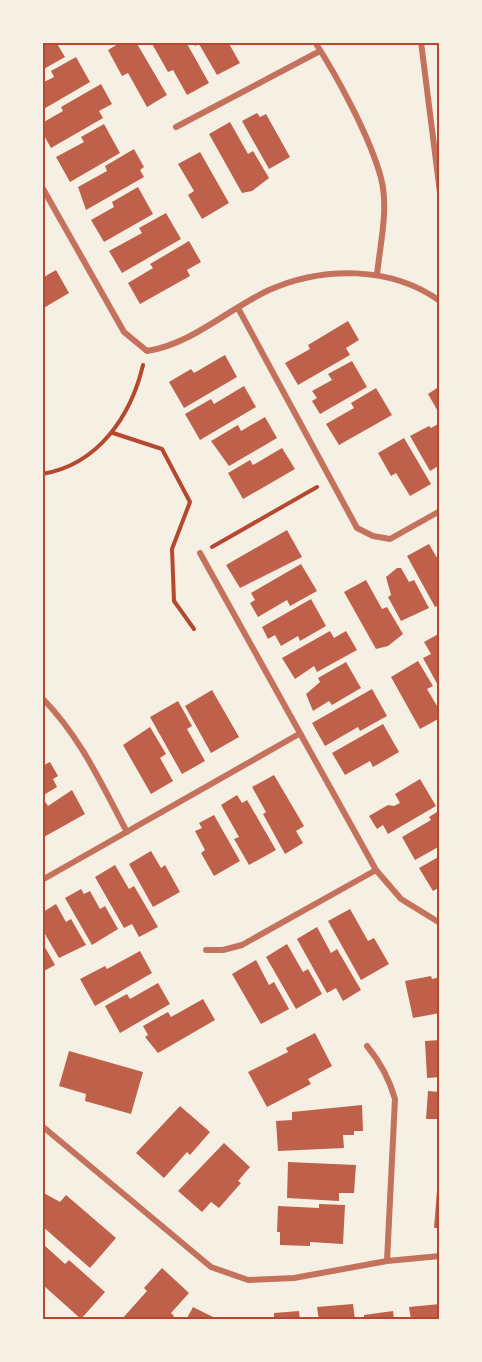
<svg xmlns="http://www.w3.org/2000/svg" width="482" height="1362" viewBox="0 0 482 1362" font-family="'Titillium Web',sans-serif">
  <rect width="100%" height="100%" fill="#f6efe4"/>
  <path fill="#bf614a" d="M42,42H56L65,57L42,70Z
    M121,42H136L167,95L147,107L128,73L122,76L108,50Z
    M151,42H186L209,83L187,95L173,70L168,72Z
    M193,42H228L240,63L217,75L199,44L195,46Z
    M76,57L90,82L42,110V83L54,77L51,71Z
    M101,84L112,104L99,111L103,118L51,148L42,132V123L63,111L61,107Z
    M257,113L260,117L266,114L290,157L269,169L242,121Z
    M230,122L248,154L253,151L269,178L252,191L242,193L209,134Z
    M104,124L120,153L70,182L56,157L84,142L81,137Z
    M134,149L144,167L140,170L144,177L86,210L78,187L107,171L105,166Z
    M200,152L229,203L202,219L188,195L194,191L178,164Z
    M138,187L153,214L104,242L91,220L114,207L112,202Z
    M166,213L181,239L122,273L109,251L142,233L139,228Z
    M189,241L201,262L187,270L190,276L140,304L128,283L153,268L150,264Z
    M56,270L69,293L42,309V278Z
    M348,321L359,340L346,348L350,355L298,385L285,363L310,349L308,345Z
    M225,355L237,377L184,408L169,382L191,369L194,373Z
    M352,361L367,387L320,414L312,401L317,398L312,391L332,380L328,374Z
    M244,386L256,407L200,440L185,414L211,399L214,404Z
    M440,386V415L428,394Z
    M376,388L392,415L339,445L326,424L354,408L351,403Z
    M265,417L277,438L229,466L211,441L238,425L241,431Z
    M438,424L440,428V465L430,471L410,436L429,426L431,428Z
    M404,438L431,484L410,496L396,473L391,476L378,453Z
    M282,448L295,469L243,499L228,473L250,460L253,465Z
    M287,530L302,557L240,588L226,565Z
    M429,544L440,563V605L435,607L407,556Z
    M301,564L317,591L290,606L287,600L258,617L250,603L255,600L251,593Z
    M397,568H401L409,582L414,580L429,608L401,621L388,597L391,595L386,577Z
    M366,580L382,609L387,607L403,634L388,646L376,649L344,592Z
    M311,599L326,626L300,641L298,636L281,646L275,635L268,639L262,627Z
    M330,631L334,638L346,631L357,650L317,672L314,666L295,679L282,658Z
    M440,633V689L423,658L431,654L424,642Z
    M418,661L433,686L427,689L440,711V718L420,729L391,677Z
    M346,662L361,688L332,705L329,701L313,711L306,694L320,682L318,678Z
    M372,689L387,716L360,731L358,727L325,746L312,723Z
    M212,690L239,737L211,753L185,706Z
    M178,701L192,726L187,729L205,761L182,774L150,717Z
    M383,724L399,752L373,767L370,761L345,775L332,753Z
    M150,727L166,754L160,758L173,781L151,794L123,745Z
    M50,762L58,776L53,779L57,787L42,796V766Z
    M274,775L304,826L296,831L303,843L285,854L263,814L266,812L252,787Z
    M420,779L436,806L388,834L383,825L377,829L369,816L388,805L394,806L400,803L395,794Z
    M72,790L85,814L42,838V801L44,800L48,806Z
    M237,795L242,803L247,800L276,850L249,865L234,839L239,837L221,805Z
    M440,810V846L415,860L402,837L431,820L429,817Z
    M214,815L240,861L214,876L201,853L205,850L195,831L202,828L199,823Z
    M151,851L161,868L165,865L180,892L153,907L129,864Z
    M440,856V887L433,891L419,868Z
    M115,865L129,889L134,886L158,927L139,937L132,924L124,928L95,877Z
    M81,889L84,894L90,891L100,909L105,906L118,929L92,945L65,898Z
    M56,904L66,922L71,919L86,945L59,958L42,929L43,912Z
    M350,909L368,941L374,938L389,964L361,980L328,921Z
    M317,927L331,953L337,949L361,990L343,1001L336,988L327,993L297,939Z
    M42,942L55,965L42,972Z
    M287,944L303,972L308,969L322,994L296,1009L266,957Z
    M140,951L152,973L95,1006L80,979L105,966L107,969Z
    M256,960L269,985L274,982L289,1009L261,1024L232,974Z
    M431,976L432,979L440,977V1013L413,1018L405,981Z
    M158,983L170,1004L120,1033L105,1006L127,994L130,999Z
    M203,999L215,1020L158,1053L145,1037L148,1035L143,1026L168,1012L171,1017Z
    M315,1033L332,1066L308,1079L311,1084L267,1107L248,1072L288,1052L286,1048Z
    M440,1040V1077L427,1078L425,1041Z
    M69,1051L143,1072L131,1114L85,1101L86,1094L59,1086Z
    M428,1091L440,1092V1119H426Z
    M362,1105L363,1131H354V1135H343L344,1148L278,1151L276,1121L292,1120V1112Z
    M180,1106L210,1132L190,1155L187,1152L164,1178L136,1153Z
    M224,1143L250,1167L238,1181L241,1183L219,1208L211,1202L202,1212L178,1191Z
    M288,1162L356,1165L354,1193H339V1201L287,1198Z
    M437,1190H440V1228H434Z
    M42,1192L60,1202L66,1195L116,1238L90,1268L42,1226Z
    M319,1204L345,1205L343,1244L310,1242V1246L280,1245V1232H277L278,1206L319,1208Z
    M44,1245L65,1264L69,1260L105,1292L81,1319L44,1286L42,1288Z
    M162,1268L189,1293L171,1313L174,1316L170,1320H121L147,1291L144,1288Z
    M353,1304L355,1320H319L317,1307Z
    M440,1304V1320H411L409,1307Z
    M193,1307L219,1320H186Z
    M299,1311L300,1320H274V1313Z
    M393,1311L394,1320H364V1315Z"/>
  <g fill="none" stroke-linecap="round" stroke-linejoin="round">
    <path stroke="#b5482f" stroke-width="4" d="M113,433L162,449L190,502L172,549L174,601L194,629
      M42,474C98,465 131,416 143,365
      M212,547L317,487"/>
    <path stroke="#c5725c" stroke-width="6" d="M315,42C338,78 370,137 381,178C389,209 380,244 377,275
      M421,42L440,193
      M176,127L320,51
      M42,187L124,332L147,351C192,344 228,309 269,290C323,266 391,266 440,301
      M238,308L357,528L373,536L390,539L440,511
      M200,553L376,870L401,899L440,923
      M42,698C80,736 102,785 127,832
      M42,880L299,734
      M206,950H223L242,945L376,870
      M367,1046C381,1063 389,1078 395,1099L387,1261
      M42,1126L211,1267L248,1280L294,1278L387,1261L440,1256"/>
  </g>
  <rect width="482" height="1362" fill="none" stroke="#f6efe4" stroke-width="87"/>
  <rect x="44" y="44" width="394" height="1274" fill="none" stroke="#b5482f" stroke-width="2"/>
</svg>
